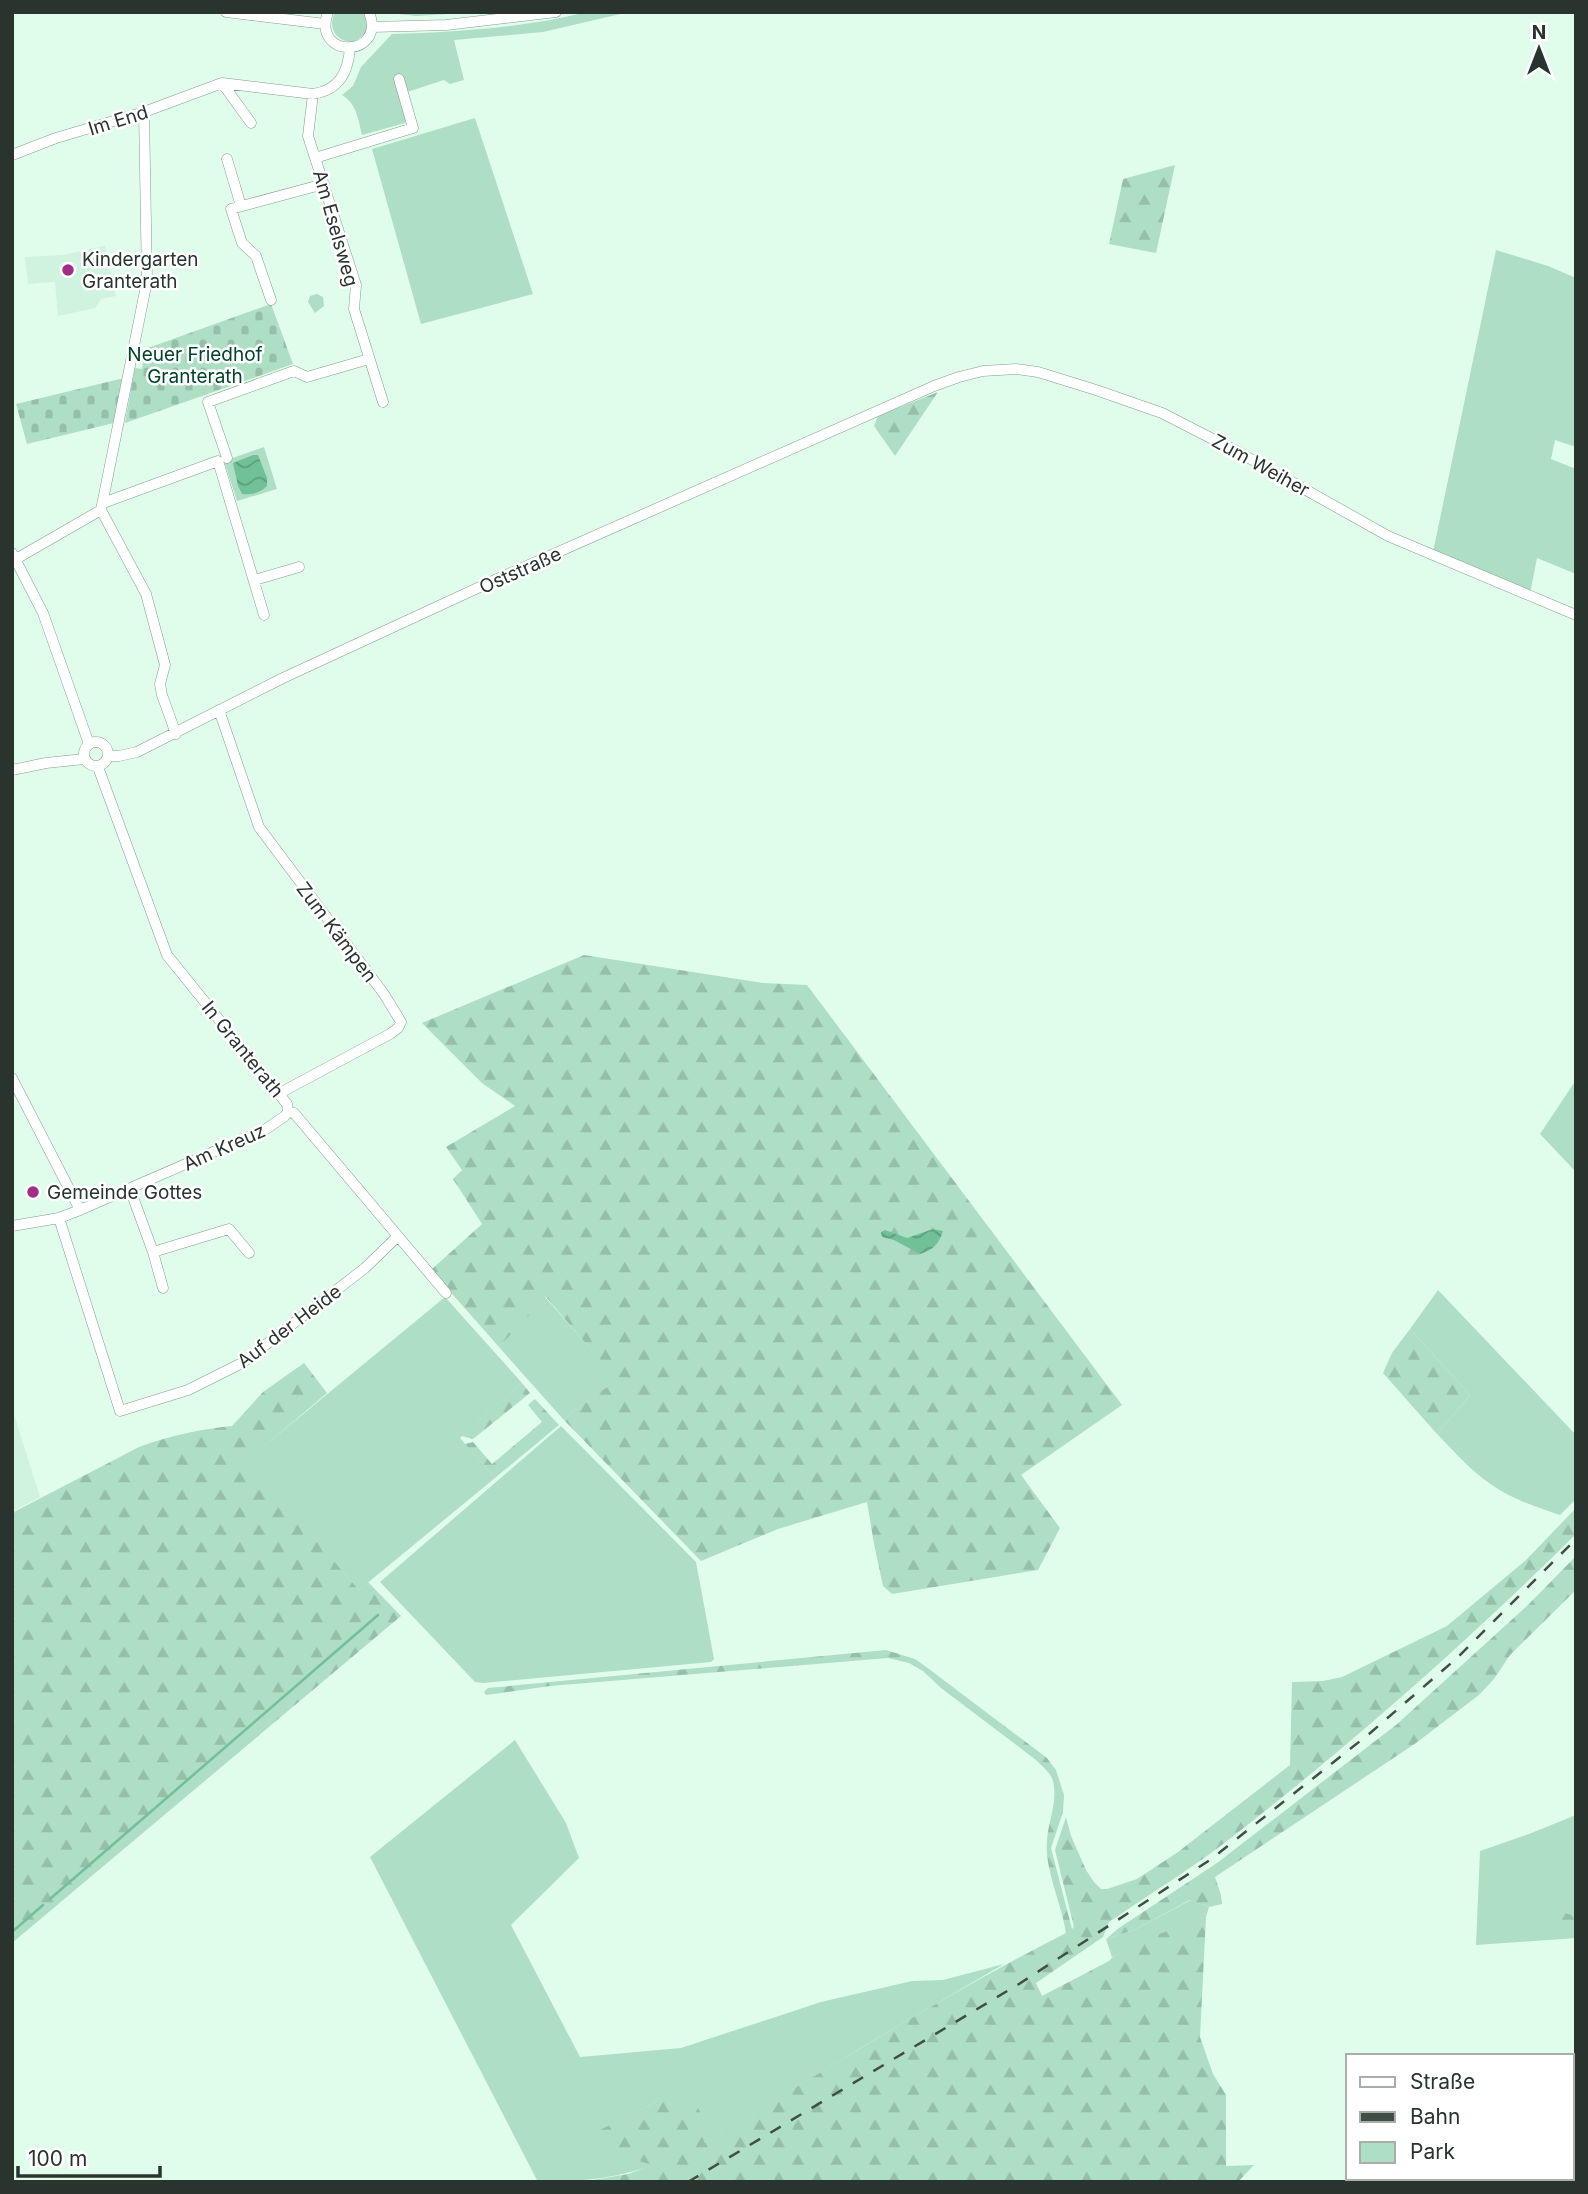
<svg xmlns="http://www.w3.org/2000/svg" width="1588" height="2194" viewBox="0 0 1588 2194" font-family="Inter,sans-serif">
  <defs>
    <pattern id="forest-firs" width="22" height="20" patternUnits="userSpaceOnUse" patternTransform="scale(1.75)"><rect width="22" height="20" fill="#aedec4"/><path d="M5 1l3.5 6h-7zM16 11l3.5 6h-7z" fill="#96bfa9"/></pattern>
    <pattern id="cemetery-stones" width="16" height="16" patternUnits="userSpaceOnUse" patternTransform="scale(1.75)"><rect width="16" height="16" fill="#aedec4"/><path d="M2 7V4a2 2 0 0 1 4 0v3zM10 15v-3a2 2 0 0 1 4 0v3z" fill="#96bfa9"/></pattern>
    <pattern id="water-waves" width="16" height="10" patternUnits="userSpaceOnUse" patternTransform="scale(1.75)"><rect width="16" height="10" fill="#70c198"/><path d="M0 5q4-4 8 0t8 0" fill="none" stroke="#5c9e7c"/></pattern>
  </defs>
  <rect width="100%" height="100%" fill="#e0fdec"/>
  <path fill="#cff3de" d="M105,246L116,296L101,299L95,308L58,316L55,282L28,284L25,257L63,255Z
    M12,1408L40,1497L12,1512Z"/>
  <path fill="#aedec4" d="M335,12H365L368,17L366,33L354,42C336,42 327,28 335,12Z
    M382,12H480L416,16Z
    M587,12H629L543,32L454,40L464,80L450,84L444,80L407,92L408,117L405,123L362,135C358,119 357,104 342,95L353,86L361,67L392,34C458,32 523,28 587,12Z
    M475,118L533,294L421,324L372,149Z
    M1496,250L1548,266L1576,278V447L1555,440L1551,459L1576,469V574L1537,558L1530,594L1433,552Z
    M317,294L323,297L324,306L315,313L308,302L310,296Z
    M264,447L277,489L237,501L224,461Z
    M1576,1080V1172L1540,1134Z
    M1438,1290L1576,1435V1499L1560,1515C1536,1507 1511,1499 1489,1483C1470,1470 1454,1451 1437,1434L1470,1395L1410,1329Z
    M445,1297L522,1383L460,1438L495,1478L359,1590L246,1461Z
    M545,1297L618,1380L563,1419L499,1347Z
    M561,1426L696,1562L714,1659L711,1662L483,1683L475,1682L380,1582Z
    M515,1740L566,1823L579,1858L511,1925L580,2057L681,2048L821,2002L912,1981L943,1980L1004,1964L864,2046L704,2144V2119L695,2103L656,2102L596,2133L635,2158L654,2165C612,2179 581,2182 538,2182L370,1857Z
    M1576,1815V1938L1476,1945L1480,1851L1529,1834Z
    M1191,1900L1209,1907L1206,1917L1131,1946L1112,1957L1106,1939L1134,1930Z"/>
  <path fill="url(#forest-firs)" d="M1175,165L1156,253L1109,244L1123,179Z
    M938,392L895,456L874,426L878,416Z
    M584,955L763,983L807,985L1122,1405L1021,1475L1060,1528L1038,1570L892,1594L883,1586L874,1544L867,1502L778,1529L701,1561L563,1419L617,1380L546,1297L499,1347L431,1270L482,1224L453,1179L462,1170L446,1147L515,1106L482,1083L422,1023Z
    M1410,1329L1470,1395L1437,1434L1383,1373L1392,1353Z
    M304,1363L327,1393L247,1461L359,1590L368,1582L401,1616L12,1943V1513L139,1447C169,1436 201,1429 232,1426L263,1392Z
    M522,1383L530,1393L473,1439L462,1436Z
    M535,1399L559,1425L495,1478L465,1444L473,1442L492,1464L542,1422L528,1405Z
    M1576,1508V1534C1469,1640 1355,1741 1236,1834C1196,1866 1151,1893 1109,1922L1103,1937L1036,1983L1042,1996L1109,1961C1122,1944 1183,1926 1206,1917L1200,2037L1213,2074L1226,2095V2166L1254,2165L1238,2182H582L628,2174L652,2165L613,2153L596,2142V2132L656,2102H695L704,2119V2143C824,2071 942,1996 1066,1933C1062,1905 1044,1868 1047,1841C1048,1820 1058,1804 1053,1781C1051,1773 1043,1767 1036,1760L941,1688L923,1671L909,1663L888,1658L550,1686L486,1695L484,1692L488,1688L886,1650L915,1659L925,1666L1047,1758L1056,1770L1064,1795L1063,1812L1051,1848L1072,1929L1074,1927L1055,1850L1066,1817L1071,1836L1086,1870L1094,1882L1101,1889H1107L1137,1879L1178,1852L1290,1765L1292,1682L1323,1681L1342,1677L1447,1626L1526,1560Z
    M1576,1556V1590L1510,1655L1494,1679L1479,1695L1416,1743L1215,1877L1221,1895L1222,1904L1209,1907L1190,1900L1134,1930L1106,1939L1119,1928L1217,1863L1396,1725L1529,1604Z
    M1560,1912L1576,1916V1933L1558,1934Z"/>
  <path fill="url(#cemetery-stones)" d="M271,304L293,364L125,423L135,368L142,369L145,349Z
    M124,378L114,423L27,444L16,404Z"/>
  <path fill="url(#water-waves)" d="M253,455H258L267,478V486C260,493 252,495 242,494L238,486L233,463Z
    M933,1229L943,1231C939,1244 933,1250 920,1254L894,1240L882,1237L881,1232L885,1230L907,1238Z"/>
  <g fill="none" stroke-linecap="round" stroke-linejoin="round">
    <path stroke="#70c198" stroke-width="2.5" d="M50,1899L378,1615
      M12,1932L43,1905"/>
    <defs>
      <path id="minor" d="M226,12L325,24
        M328,12C311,60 387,58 369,12
        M372,27L446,25L556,12
        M222,83L251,123
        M313,94L308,136L356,285L354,309L383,402
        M144,112L147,281L101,510L146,594L165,665L160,684L162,695L176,734
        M12,155L56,138L144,112L222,83L313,94C339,90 348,73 350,48
        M315,158L413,128L399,79
        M227,159L241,206
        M271,300L256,256L242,243L231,209L324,184
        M227,458L208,402L294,371L307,377L369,359
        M103,503L218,461L264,615
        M12,553L43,613L89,744
        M16,559L101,510
        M255,580L299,567
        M219,710L259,827L384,994L401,1022L398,1028L390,1034L278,1094
        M84 754a12 12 0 1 1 24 0a12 12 0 1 1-24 0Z
        M108,756H119L137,752L283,678L497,579L934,386L959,377L983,371L1016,369L1038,372L1096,390L1162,413L1240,453L1388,536L1576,615
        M98,767L167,955L287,1104L288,1112
        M12,770L46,763L84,759
        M12,1078L80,1210
        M288,1112L294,1113L446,1293
        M130,1189L153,1252L163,1288
        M59,1218L120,1411L188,1390L242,1363L365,1268L398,1236
        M12,1226L59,1218L80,1210L266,1129L285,1116L288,1112
        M153,1252L229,1229L249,1253"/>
    </defs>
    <use href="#minor" stroke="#839d8e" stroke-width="11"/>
    <use href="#minor" stroke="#fff" stroke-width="10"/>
    <path stroke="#404e46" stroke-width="2.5" stroke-dasharray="12 12" stroke-linecap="butt" d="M688,2182L1019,1984L1210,1860L1369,1734L1457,1658L1576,1539"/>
  </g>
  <g fill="#a32c84" stroke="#fff" stroke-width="2.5">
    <circle cx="68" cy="270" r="7"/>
    <circle cx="33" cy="1192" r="7"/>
  </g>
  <g text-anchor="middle" stroke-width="5" stroke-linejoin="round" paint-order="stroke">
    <g font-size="19" fill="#29342e" stroke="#fff">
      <text transform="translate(118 120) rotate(-17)" y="7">Im End</text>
      <text transform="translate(336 228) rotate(74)" y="7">Am Eselsweg</text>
      <text transform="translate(1261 465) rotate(29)" y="7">Zum Weiher</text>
      <text transform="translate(520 570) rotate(-24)" y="7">Oststraße</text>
      <text transform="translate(337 932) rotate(53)" y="7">Zum Kämpen</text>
      <text transform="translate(243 1049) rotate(51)" y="7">In Granterath</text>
      <text transform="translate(224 1147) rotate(-24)" y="7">Am Kreuz</text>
      <text transform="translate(289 1326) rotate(-37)" y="7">Auf der Heide</text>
    </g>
    <g font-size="19" fill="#29342e" stroke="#fff" text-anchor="start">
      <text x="82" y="266">Kindergarten<tspan x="82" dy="22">Granterath</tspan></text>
      <text x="47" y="1199">Gemeinde Gottes</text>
    </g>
    <g font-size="19" fill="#00442a" stroke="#fff">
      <text x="195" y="361">Neuer Friedhof<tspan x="195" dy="22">Granterath</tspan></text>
    </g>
  </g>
  <rect width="1588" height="2194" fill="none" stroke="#29342e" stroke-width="28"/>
  <rect x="1346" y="2054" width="228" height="126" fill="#ffffff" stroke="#a9aeab" stroke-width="2"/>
  <rect x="1360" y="2077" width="35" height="10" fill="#ffffff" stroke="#a9aeab" stroke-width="2"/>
  <text x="1410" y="2089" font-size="21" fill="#29342e">Straße</text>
  <rect x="1360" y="2112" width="35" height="10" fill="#404e46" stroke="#a9aeab" stroke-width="2"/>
  <text x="1410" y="2124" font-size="21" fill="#29342e">Bahn</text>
  <rect x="1360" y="2142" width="35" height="21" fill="#aedec4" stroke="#a9aeab" stroke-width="2"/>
  <text x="1410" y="2159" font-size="21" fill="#29342e">Park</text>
  <g transform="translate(1539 49)" stroke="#ffffff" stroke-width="5" paint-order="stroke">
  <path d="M0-5L12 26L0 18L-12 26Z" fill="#29342e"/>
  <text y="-10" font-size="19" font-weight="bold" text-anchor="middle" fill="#29342e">N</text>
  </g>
  <path d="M18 2166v10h142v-10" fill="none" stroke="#29342e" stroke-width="3.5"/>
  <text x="28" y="2166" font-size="21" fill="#29342e" stroke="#ffffff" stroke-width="5" paint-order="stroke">100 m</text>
</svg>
